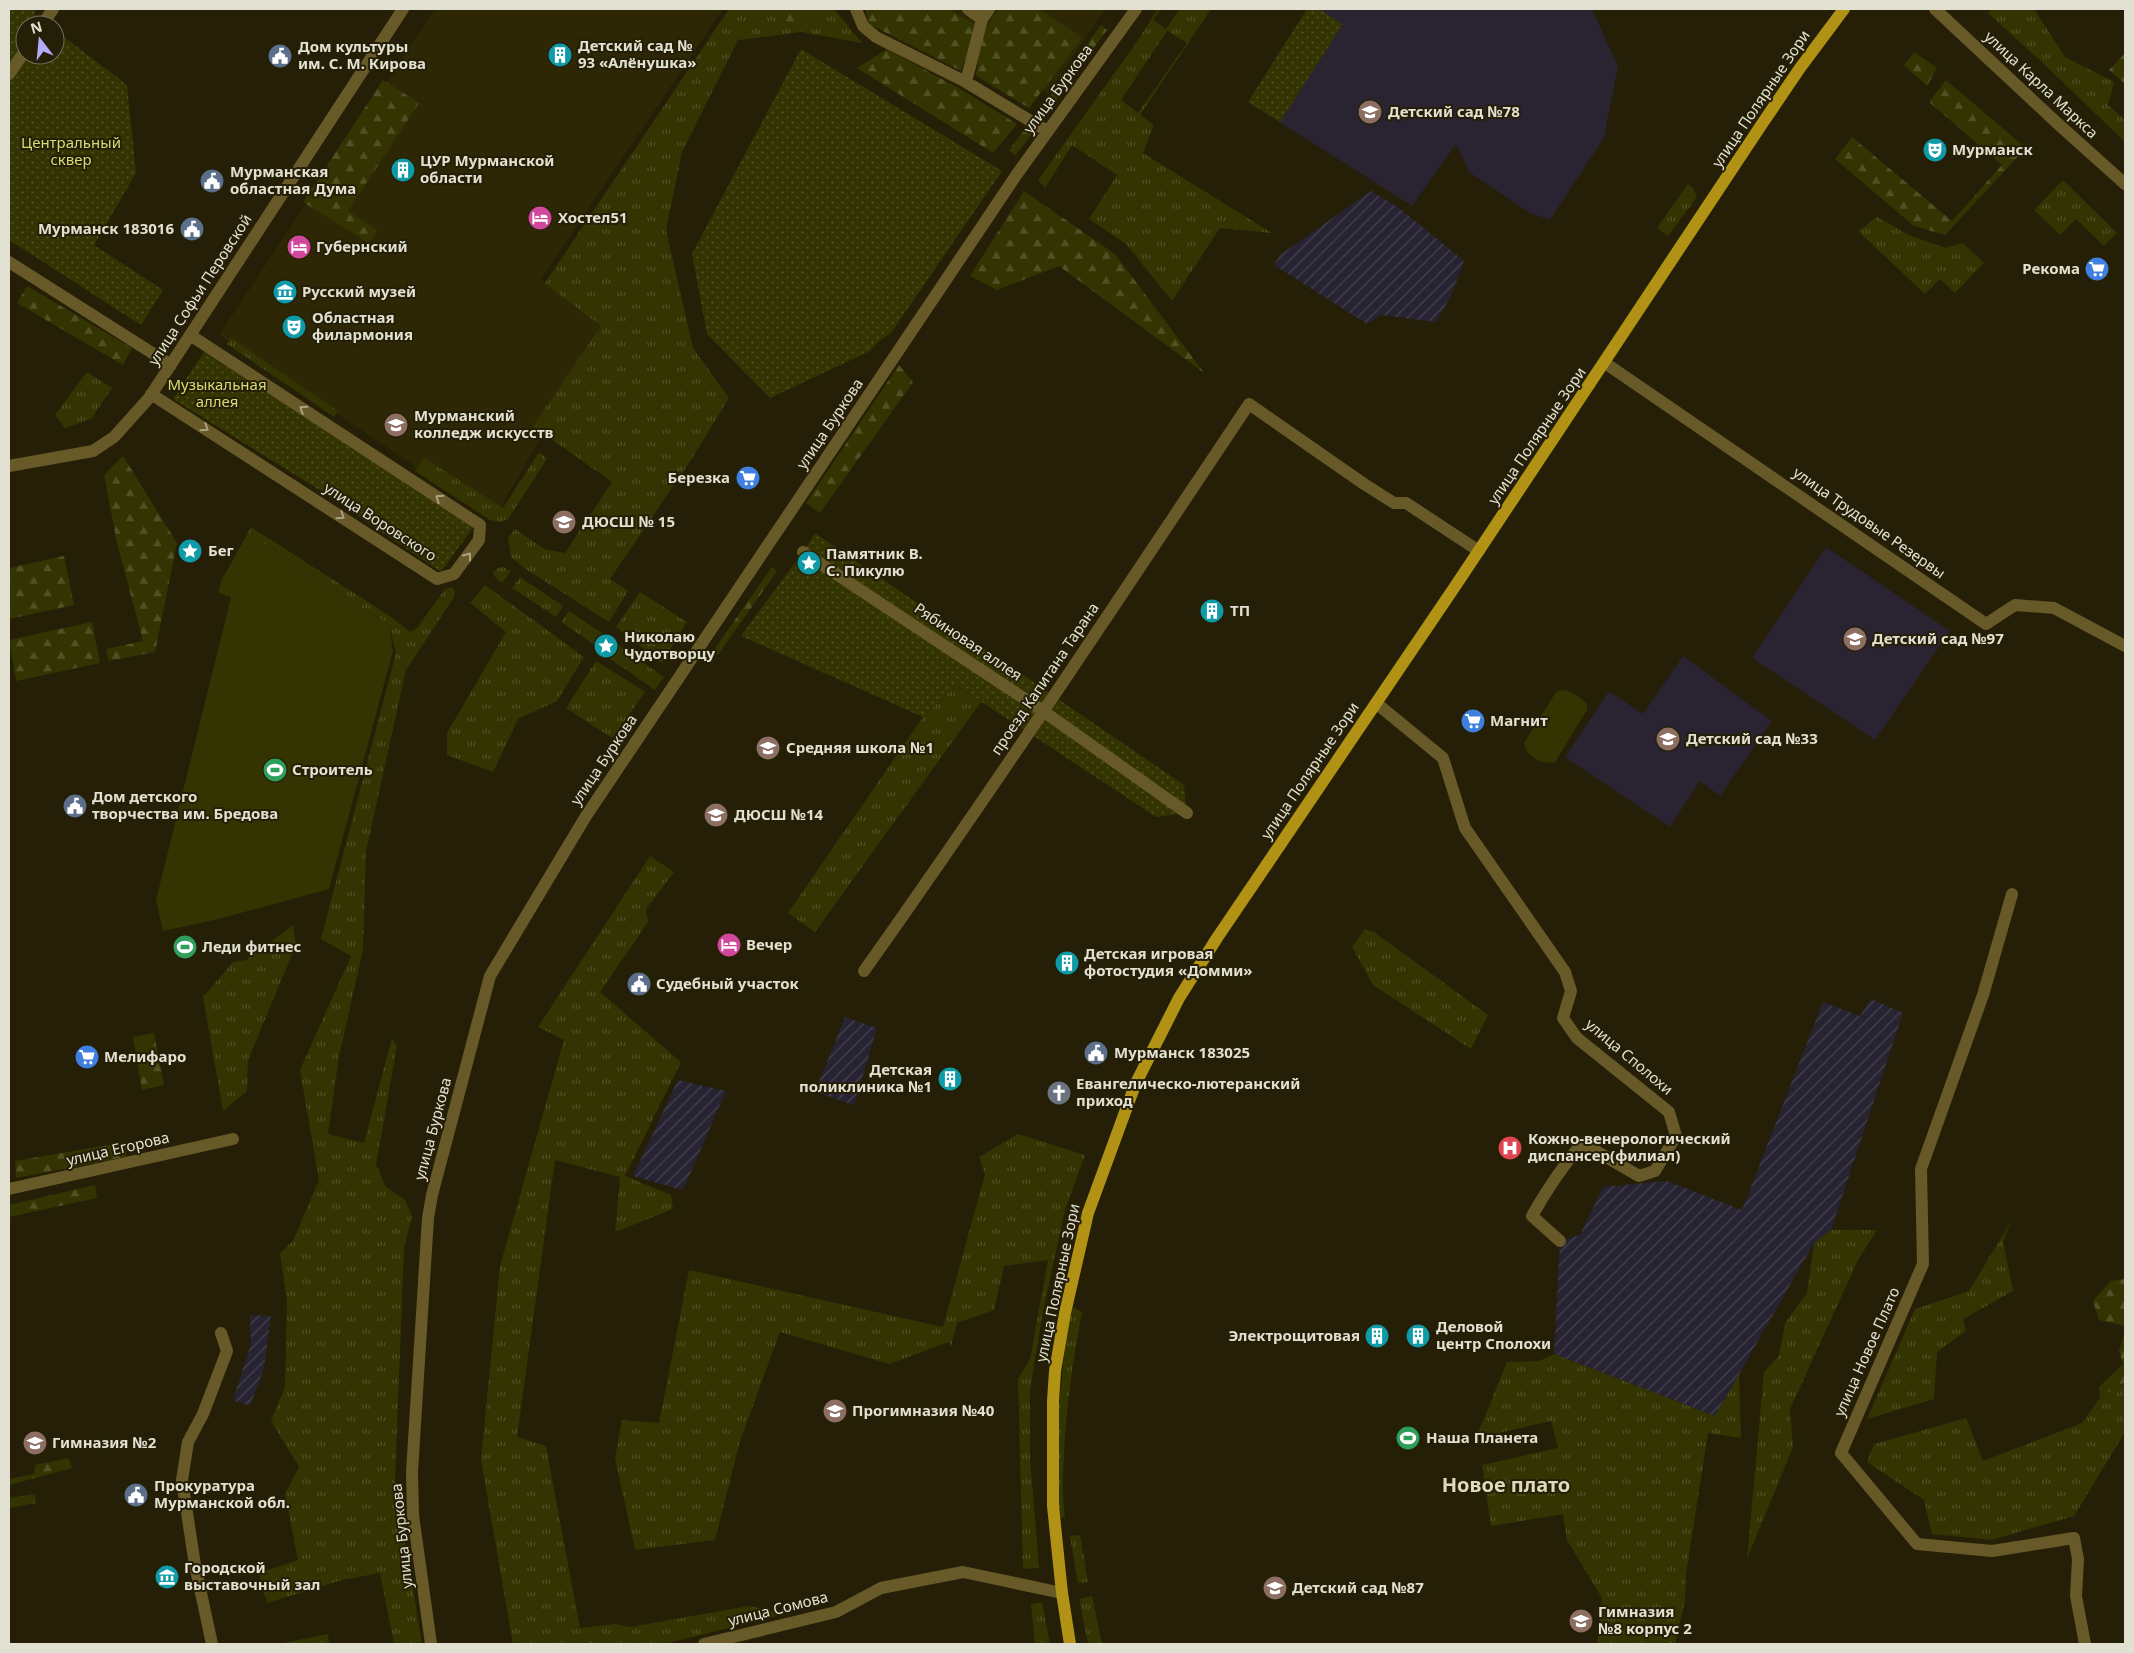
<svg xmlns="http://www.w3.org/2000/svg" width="2134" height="1653" viewBox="0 0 2134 1653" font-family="'Noto Sans',sans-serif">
  <defs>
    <pattern id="industrial-furrows" width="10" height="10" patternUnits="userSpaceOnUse" patternTransform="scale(1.25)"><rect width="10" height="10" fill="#272333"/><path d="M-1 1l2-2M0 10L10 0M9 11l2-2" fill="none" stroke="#464350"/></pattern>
    <pattern id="grass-tufts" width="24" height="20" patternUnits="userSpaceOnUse" patternTransform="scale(1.25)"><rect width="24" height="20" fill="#333401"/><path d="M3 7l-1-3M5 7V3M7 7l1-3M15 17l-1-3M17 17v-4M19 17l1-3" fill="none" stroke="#505125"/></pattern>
    <pattern id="forest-firs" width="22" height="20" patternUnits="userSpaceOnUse" patternTransform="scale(1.25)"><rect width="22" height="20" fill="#333401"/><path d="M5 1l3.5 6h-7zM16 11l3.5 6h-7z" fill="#505125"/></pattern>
    <pattern id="park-dots" width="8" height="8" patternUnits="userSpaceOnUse" patternTransform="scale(1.25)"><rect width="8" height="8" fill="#333401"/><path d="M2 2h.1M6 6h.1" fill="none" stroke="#505125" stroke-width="1.8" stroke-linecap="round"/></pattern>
  </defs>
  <rect width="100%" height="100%" fill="#241f06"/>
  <path fill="#2d2705" d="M435,9H723L541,279L606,323L494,519L219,335Z
    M923,9H1105L1048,94Z"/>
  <path fill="url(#industrial-furrows)" d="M1371,191L1398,207L1464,261L1451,296L1436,322L1381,315L1367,324L1274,265L1280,255Z
    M1871,999L1903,1013L1831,1230L1814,1243L1715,1416L1554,1354L1560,1241L1580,1235L1603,1187L1667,1181L1742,1210L1823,1002L1860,1016Z
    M845,1017L877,1028L854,1105L815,1092Z
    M678,1080L726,1091L683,1190L633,1176Z
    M250,1315L271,1316L264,1368L250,1406L233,1400L251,1344Z"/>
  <path fill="#292332" d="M1307,9H1592L1618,66L1604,138L1550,220L1530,213L1469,172L1456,144L1412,206L1248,102Z
    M1826,547L1950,631L1875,740L1752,658Z
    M1683,656L1772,721L1720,796L1700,781L1670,827L1565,757L1609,691L1643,714Z"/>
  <path fill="url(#grass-tufts)" fill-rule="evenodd" d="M729,9H764L801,31L808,9H834L862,43L801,32L738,40L682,152L666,230L693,348L729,398L691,460L610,579L628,591L609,622L524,568L511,557L508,537L515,529L544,549L565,553L612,482L533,426L601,326L545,283Z
    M1158,9H1161L1153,20L1166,29L1180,9H1211L1140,115L1154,125L1143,153L1272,233L1220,228L1172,301L1126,244L1089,219L1117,175L1072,145L1045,188L1038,180L1136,43ZM1167,31L1187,43L1138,113L1121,100Z
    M1991,9H2034L2065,57L2114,82L2108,105L2125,120V142L2044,64L1988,13Z
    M2063,180L2117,233L2104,246L2076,219L2060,235L2034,210Z
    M1688,184L1693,188L1697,197L1668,236L1657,228Z
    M1877,217L1909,235L1945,248L1963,243L1984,263L1955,293L1940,279L1925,294L1858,231Z
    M231,338L338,411L334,417L227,344Z
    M87,372L112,388L91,419L65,428L55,415Z
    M539,452L547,459L508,519L500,522L490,520L415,471L424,458L503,508Z
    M251,527L390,616L410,632L417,628L445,589L452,587L455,591L454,597L406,670L366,851L363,950L339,1056L328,1134L364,1143L392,1038L397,1046L376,1165L386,1187L405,1200L412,1216L404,1249L395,1480L422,1644H394L380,1573L342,1580L267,1603L259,1573L298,1560L285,1494L299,1467L271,1421L285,1387L287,1301L280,1253L293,1241L319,1180L300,1070L351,956L321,939L396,653L389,625L248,533Z
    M503,567L511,571L502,583L495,577L493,573L498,568Z
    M520,577L563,606L556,617L512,588Z
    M485,585L584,657L557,701L518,719L493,772L447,755V733L506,632L470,603Z
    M640,592L687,622L662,663L616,627Z
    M569,611L603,634L595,645L561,622Z
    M608,638L664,677L655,690L599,651Z
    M596,661L645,692L612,738L566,708Z
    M956,685L981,702L815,932L788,913L790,910L923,717Z
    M650,856L674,872L646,909L648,922L600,992L681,1062L625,1176L671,1195L673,1209L615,1232L620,1177L555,1160L517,1437L546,1446L580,1628L615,1624L630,1627L749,1606L785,1614L664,1644H513L481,1460L500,1266L564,1040L538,1027Z
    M293,925L296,945L248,1060L247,1091L223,1111L203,997L233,962L246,960Z
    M1365,929L1374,932L1488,1015L1471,1049L1373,985L1352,947Z
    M1018,1134L1085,1155L1065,1210L1042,1316L1030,1392V1458L1039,1568L1023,1569L1018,1379L1030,1359L1048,1260L1004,1266L994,1310L957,1323L951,1346L949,1342L889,1364L780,1332L740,1441L715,1540L635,1550L615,1458L622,1420L659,1423L689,1270L943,1327L985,1174L979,1157Z
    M2012,1220L2003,1241L2013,1291L1963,1319L1966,1331L1937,1352L1934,1399L1867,1419L1915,1309L1969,1291Z
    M1831,1230H1877L1858,1260L1790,1409L1793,1447L1747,1559L1764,1372L1779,1356L1785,1323L1807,1293L1814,1243Z
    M1069,1305L1082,1312C1073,1360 1066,1407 1064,1456C1063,1478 1062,1495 1065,1517L1058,1518L1055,1448Z
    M1554,1354L1715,1416L1739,1374L1741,1438L1708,1433L1686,1574L1685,1601L1675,1644H1597L1602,1598L1567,1540L1563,1514L1491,1526L1482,1465L1558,1448L1551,1421L1476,1438L1507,1362L1539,1361Z
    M2125,1382V1432L2074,1516L1991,1540L1932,1534L1924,1500L1867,1462L1874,1444L1966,1418L1983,1461L2082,1423L2100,1398Z
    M1080,1535L1088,1582L1078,1583L1070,1536Z
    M1092,1596L1102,1644H1088L1079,1599Z
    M1042,1602L1050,1644H1035L1031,1604Z
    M328,1634L329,1644H284V1643Z"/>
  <path fill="url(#forest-firs)" d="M764,9H808L801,32Z
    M865,9H948L977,26L961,71L869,24Z
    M998,9H1039L1082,38L1029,108L976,76L981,36Z
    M1101,25L1107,30L1045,116L1038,111Z
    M887,49L962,90L1017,124L993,153L857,68Z
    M1914,52L1937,68L1927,86L1904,65Z
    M2125,53V84L2109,70Z
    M383,80L419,103L348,211L377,230L369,243L303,202Z
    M1946,80L2026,148L1945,235L1914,226L1835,159L1852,137L1952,221L2002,165L1929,102Z
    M1025,129L1032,134L1015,156L1009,150Z
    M1024,191L1115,254L1204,373L1059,266L997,290L970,276Z
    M27,286L132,348L123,365L17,303Z
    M899,365L913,382L820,513L806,503Z
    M123,456L177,543L155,652L109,661L106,649L143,641L117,543L104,475Z
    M64,556L74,605L9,619V568Z
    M772,567L777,571L718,655L713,651Z
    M92,622L100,663L16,681L9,640Z
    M154,1033L164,1085L142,1090L133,1037Z
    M126,1142V1157L16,1178L15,1161Z
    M95,1185L97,1198L9,1217V1205Z
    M2125,1279V1326L2099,1320L2093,1301L2110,1281Z
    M2125,1331V1382L2100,1398L2099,1387L2123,1364L2119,1351Z
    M69,1458L72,1468L9,1485V1479L34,1474L35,1465Z
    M35,1494L36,1503L9,1508V1498Z"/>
  <path fill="url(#park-dots)" d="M9,9H37L34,13L49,25H25V55H55V30L127,85L136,173L94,245L163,290L141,325L9,240Z
    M1307,9H1319L1343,24L1280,122L1248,102Z
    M801,49L1002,171L891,333L880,340L870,351L770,398L707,334L692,254Z
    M204,352L474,526L441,572L318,489L173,399Z
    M815,533L1184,785L1187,813L1156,817L956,685L923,717L741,636L803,552Z"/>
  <path fill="#333401" d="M248,533L389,625L393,651L329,889L215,920L163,931L156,900L231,597L218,593L222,579Z
    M1562,690C1572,691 1581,697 1587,704V710L1555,762C1542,765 1526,757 1524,743L1556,692Z"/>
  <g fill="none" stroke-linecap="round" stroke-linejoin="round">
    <path stroke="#675928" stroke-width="12" d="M856,9L863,26L876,37L966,82L1047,131
      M968,9L982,19
      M1935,9L2057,123L2125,184
      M42,25L53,9
      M9,74L25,51
      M966,82L982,19L989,9
      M9,262L171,365
      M1605,363L1986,624L2015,605L2054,608L2125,646
      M151,394L437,579L454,574L479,540L480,525L190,335
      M9,466L93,451L114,437L149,398L403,9
      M803,552L1043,711L1187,813
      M1376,703L1443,758L1465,828L1565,972L1571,991L1563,1018L1577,1038L1669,1112L1676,1136L1655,1171L1639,1176L1582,1143C1563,1166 1547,1189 1532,1216L1560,1241
      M2012,894L1983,995L1921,1169L1923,1264L1841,1453L1917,1544L1992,1551L2074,1538L2078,1559L2076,1596L2085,1644
      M864,971C996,785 1122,594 1249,404L1364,484L1394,503H1406L1479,551
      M9,1189L233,1139
      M212,1644L195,1565L182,1480L188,1442L203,1414L227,1351L221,1333
      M431,1644L413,1515L412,1472L428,1218L432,1195L490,976L586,816L1017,174L1136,9
      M704,1644L836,1612L881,1588L963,1572L1062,1593"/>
    <path stroke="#b19215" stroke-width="12" d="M1070,1644L1062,1593L1053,1506V1401L1055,1371L1065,1313L1088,1213L1135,1085L1179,998L1217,938L1458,582L1762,124L1800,68L1844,9"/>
  </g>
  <defs><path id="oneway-chevron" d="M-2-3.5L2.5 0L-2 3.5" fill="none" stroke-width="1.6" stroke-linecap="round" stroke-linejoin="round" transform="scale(1.25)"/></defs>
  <g stroke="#aba385">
    <use href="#oneway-chevron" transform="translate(303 409) rotate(-147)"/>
    <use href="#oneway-chevron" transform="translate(205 428) rotate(33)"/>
    <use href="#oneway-chevron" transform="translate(439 498) rotate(-146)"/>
    <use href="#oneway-chevron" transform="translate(341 516) rotate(33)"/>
    <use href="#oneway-chevron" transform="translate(468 556) rotate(-54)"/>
  </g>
  <defs>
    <symbol id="building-disc" viewBox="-11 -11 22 22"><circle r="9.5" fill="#0f9aa8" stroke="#241f06"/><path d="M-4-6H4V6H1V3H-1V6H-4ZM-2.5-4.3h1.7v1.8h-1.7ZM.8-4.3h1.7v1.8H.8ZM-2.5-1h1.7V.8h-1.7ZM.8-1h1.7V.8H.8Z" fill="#fff"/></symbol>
    <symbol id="civic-disc" viewBox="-11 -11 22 22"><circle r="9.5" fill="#5c6f8a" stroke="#241f06"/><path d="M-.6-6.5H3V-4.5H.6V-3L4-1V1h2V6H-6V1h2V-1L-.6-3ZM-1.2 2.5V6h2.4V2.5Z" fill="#fff"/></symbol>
    <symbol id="school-disc" viewBox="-11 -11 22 22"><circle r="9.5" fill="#8d6e63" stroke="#241f06"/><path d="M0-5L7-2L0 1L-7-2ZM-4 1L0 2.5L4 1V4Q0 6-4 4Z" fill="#fff"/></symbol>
    <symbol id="theatre-disc" viewBox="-11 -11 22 22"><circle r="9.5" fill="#0f9aa8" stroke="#241f06"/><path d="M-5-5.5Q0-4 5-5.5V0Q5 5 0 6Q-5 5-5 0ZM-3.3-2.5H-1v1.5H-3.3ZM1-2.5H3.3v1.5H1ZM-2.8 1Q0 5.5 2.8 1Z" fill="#fff"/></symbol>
    <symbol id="hotel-disc" viewBox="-11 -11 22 22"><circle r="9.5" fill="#d1479c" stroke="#241f06"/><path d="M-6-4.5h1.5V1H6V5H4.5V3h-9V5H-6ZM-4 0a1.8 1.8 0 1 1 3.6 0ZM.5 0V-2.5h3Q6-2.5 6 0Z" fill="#fff"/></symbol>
    <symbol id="supermarket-disc" viewBox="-11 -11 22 22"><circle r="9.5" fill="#3f7fe0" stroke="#241f06"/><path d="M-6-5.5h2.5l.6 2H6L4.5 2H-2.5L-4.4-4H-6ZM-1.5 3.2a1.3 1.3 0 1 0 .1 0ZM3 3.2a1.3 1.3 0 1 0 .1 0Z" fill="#fff"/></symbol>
    <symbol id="museum-disc" viewBox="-11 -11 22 22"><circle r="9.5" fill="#0f9aa8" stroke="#241f06"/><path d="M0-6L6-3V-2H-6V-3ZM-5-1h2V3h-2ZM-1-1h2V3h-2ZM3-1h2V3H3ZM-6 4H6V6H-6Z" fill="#fff"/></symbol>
    <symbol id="university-disc" viewBox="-11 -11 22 22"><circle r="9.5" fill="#8d6e63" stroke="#241f06"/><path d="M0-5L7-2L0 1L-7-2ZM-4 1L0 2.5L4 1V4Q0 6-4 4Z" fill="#fff"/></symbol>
    <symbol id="sight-disc" viewBox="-11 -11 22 22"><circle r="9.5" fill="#0f9aa8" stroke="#241f06"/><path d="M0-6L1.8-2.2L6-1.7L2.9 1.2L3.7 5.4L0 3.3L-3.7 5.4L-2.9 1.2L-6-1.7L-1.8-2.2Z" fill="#fff"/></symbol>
    <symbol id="stadium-disc" viewBox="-11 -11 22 22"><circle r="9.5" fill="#2e9e5b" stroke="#241f06"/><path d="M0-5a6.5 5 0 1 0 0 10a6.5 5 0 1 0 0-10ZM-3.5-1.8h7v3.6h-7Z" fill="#fff"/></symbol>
    <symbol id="church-disc" viewBox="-11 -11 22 22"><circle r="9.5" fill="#6b7280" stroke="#241f06"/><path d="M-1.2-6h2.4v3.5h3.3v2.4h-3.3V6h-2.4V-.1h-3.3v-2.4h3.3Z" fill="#fff"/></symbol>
    <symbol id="hospital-disc" viewBox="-11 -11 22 22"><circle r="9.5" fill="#e0444e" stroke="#241f06"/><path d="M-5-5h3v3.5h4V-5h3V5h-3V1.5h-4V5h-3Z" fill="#fff"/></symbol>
  </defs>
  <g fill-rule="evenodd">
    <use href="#building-disc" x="546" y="41" width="28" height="28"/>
    <use href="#civic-disc" x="266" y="42" width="28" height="28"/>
    <use href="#school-disc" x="1356" y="98" width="28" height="28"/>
    <use href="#theatre-disc" x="1921" y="136" width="28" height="28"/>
    <use href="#building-disc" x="389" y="156" width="28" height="28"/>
    <use href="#civic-disc" x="198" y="167" width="28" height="28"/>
    <use href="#hotel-disc" x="526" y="204" width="28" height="28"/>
    <use href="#civic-disc" x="178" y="215" width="28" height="28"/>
    <use href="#hotel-disc" x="285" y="233" width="28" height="28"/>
    <use href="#supermarket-disc" x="2083" y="255" width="28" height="28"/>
    <use href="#museum-disc" x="271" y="278" width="28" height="28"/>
    <use href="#theatre-disc" x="280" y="313" width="28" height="28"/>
    <use href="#university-disc" x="382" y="411" width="28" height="28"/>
    <use href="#supermarket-disc" x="734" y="464" width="28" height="28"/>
    <use href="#school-disc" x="550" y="508" width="28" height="28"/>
    <use href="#sight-disc" x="176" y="537" width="28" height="28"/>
    <use href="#sight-disc" x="795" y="549" width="28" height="28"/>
    <use href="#building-disc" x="1198" y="597" width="28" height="28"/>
    <use href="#school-disc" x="1841" y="625" width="28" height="28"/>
    <use href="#sight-disc" x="592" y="632" width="28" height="28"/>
    <use href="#supermarket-disc" x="1459" y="707" width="28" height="28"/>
    <use href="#school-disc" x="1654" y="725" width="28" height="28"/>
    <use href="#school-disc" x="754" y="734" width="28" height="28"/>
    <use href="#stadium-disc" x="261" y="756" width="28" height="28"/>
    <use href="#civic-disc" x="61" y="792" width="28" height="28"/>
    <use href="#school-disc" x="702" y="801" width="28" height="28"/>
    <use href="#hotel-disc" x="715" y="931" width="28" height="28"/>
    <use href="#stadium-disc" x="171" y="933" width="28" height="28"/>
    <use href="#building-disc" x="1053" y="949" width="28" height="28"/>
    <use href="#civic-disc" x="625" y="970" width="28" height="28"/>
    <use href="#civic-disc" x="1082" y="1039" width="28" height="28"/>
    <use href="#supermarket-disc" x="73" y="1043" width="28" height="28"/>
    <use href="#building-disc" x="936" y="1065" width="28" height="28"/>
    <use href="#church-disc" x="1045" y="1079" width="28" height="28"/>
    <use href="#hospital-disc" x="1496" y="1134" width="28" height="28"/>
    <use href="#building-disc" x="1363" y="1322" width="28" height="28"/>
    <use href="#building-disc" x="1404" y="1322" width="28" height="28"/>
    <use href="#school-disc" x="821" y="1397" width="28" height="28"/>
    <use href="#stadium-disc" x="1394" y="1424" width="28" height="28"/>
    <use href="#school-disc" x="21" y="1429" width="28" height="28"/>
    <use href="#civic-disc" x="122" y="1481" width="28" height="28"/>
    <use href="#museum-disc" x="153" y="1563" width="28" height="28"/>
    <use href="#school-disc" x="1261" y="1574" width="28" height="28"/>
    <use href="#school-disc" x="1567" y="1607" width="28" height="28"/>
  </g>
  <g text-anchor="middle" stroke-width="4" stroke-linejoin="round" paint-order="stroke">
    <g font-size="15" font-weight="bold" fill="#e2e0d1" stroke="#241f06" text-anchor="start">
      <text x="578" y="51">Детский сад №<tspan x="578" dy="17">93 «Алёнушка»</tspan></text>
      <text x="298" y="52">Дом культуры<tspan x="298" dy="17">им. С. М. Кирова</tspan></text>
      <text x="1388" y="117">Детский сад №78</text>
      <text x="1952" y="155">Мурманск</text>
      <text x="420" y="166">ЦУР Мурманской<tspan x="420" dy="17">области</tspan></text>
      <text x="230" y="177">Мурманская<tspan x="230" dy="17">областная Дума</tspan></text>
      <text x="558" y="223">Хостел51</text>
      <text x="174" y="234" text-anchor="end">Мурманск 183016</text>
      <text x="316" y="252">Губернский</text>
      <text x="2080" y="274" text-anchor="end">Рекома</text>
      <text x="302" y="297">Русский музей</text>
      <text x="312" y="323">Областная<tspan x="312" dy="17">филармония</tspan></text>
      <text x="414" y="421">Мурманский<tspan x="414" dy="17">колледж искусств</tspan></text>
      <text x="730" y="483" text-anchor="end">Березка</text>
      <text x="582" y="527">ДЮСШ № 15</text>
      <text x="208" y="556">Бег</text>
      <text x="826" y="559">Памятник В.<tspan x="826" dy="17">С. Пикулю</tspan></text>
      <text x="1230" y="616">ТП</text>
      <text x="624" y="642">Николаю<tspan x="624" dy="17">Чудотворцу</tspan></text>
      <text x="1872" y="644">Детский сад №97</text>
      <text x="1490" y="726">Магнит</text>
      <text x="1686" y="744">Детский сад №33</text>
      <text x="786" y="753">Средняя школа №1</text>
      <text x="292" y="775">Строитель</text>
      <text x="92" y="802">Дом детского<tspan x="92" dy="17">творчества им. Бредова</tspan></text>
      <text x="734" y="820">ДЮСШ №14</text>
      <text x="746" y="950">Вечер</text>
      <text x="202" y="952">Леди фитнес</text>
      <text x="1084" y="959">Детская игровая<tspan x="1084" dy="17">фотостудия «Домми»</tspan></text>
      <text x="656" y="989">Судебный участок</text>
      <text x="1114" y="1058">Мурманск 183025</text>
      <text x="104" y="1062">Мелифаро</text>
      <text x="932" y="1075" text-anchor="end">Детская<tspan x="932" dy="17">поликлиника №1</tspan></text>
      <text x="1076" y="1089">Евангелическо-лютеранский<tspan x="1076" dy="17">приход</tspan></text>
      <text x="1528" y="1144">Кожно-венерологический<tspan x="1528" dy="17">диспансер(филиал)</tspan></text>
      <text x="1436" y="1332">Деловой<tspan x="1436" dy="17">центр Сполохи</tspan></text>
      <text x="1360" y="1341" text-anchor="end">Электрощитовая</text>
      <text x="852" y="1416">Прогимназия №40</text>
      <text x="1426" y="1443">Наша Планета</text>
      <text x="52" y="1448">Гимназия №2</text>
      <text x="154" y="1491">Прокуратура<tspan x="154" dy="17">Мурманской обл.</tspan></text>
      <text x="184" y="1573">Городской<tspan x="184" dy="17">выставочный зал</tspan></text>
      <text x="1292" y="1593">Детский сад №87</text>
      <text x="1598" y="1617">Гимназия<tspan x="1598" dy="17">№8 корпус 2</tspan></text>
    </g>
    <g font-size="15" fill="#e2e0d1" stroke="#241f06">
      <text transform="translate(2041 85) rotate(43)" y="5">улица Карла Маркса</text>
      <text transform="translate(1058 89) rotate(-54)" y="5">улица Буркова</text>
      <text transform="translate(1761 99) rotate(-56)" y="5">улица Полярные Зори</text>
      <text transform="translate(200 290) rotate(-57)" y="5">улица Софьи Перовской</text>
      <text transform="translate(830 424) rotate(-56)" y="5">улица Буркова</text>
      <text transform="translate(1537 436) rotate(-56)" y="5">улица Полярные Зори</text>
      <text transform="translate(380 522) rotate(33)" y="5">улица Воровского</text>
      <text transform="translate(1869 523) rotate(35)" y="5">улица Трудовые Резервы</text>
      <text transform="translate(968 642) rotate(34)" y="5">Рябиновая аллея</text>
      <text transform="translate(1045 679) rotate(-56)" y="5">проезд Капитана Тарана</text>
      <text transform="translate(604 760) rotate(-56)" y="5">улица Буркова</text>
      <text transform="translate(1310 771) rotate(-56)" y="5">улица Полярные Зори</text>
      <text transform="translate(1629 1057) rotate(40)" y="5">улица Сполохи</text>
      <text transform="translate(433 1129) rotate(-75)" y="5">улица Буркова</text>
      <text transform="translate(118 1149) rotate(-13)" y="5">улица Егорова</text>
      <text transform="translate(1058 1283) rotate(-78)" y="5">улица Полярные Зори</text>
      <text transform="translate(1867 1352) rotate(-66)" y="5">улица Новое Плато</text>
      <text transform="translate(402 1536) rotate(-96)" y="5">улица Буркова</text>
      <text transform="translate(778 1609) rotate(-14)" y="5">улица Сомова</text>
    </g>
    <g font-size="15" fill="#d7db76" stroke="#241f06">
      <text x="71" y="148">Центральный<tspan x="71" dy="17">сквер</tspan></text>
      <text x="217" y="390">Музыкальная<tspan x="217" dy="17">аллея</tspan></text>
    </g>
    <g font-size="20" font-weight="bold" fill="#dfd9bb" stroke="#241f06">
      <text x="1506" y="1492">Новое плато</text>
    </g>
  </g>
  <rect width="2134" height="1653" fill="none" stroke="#e2e0d1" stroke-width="20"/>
  <g transform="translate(40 40) rotate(344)"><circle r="24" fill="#241f06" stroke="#706c57"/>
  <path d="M0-4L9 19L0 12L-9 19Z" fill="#b3adf9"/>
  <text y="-8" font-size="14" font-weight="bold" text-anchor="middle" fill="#e2e0d1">N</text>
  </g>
</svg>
